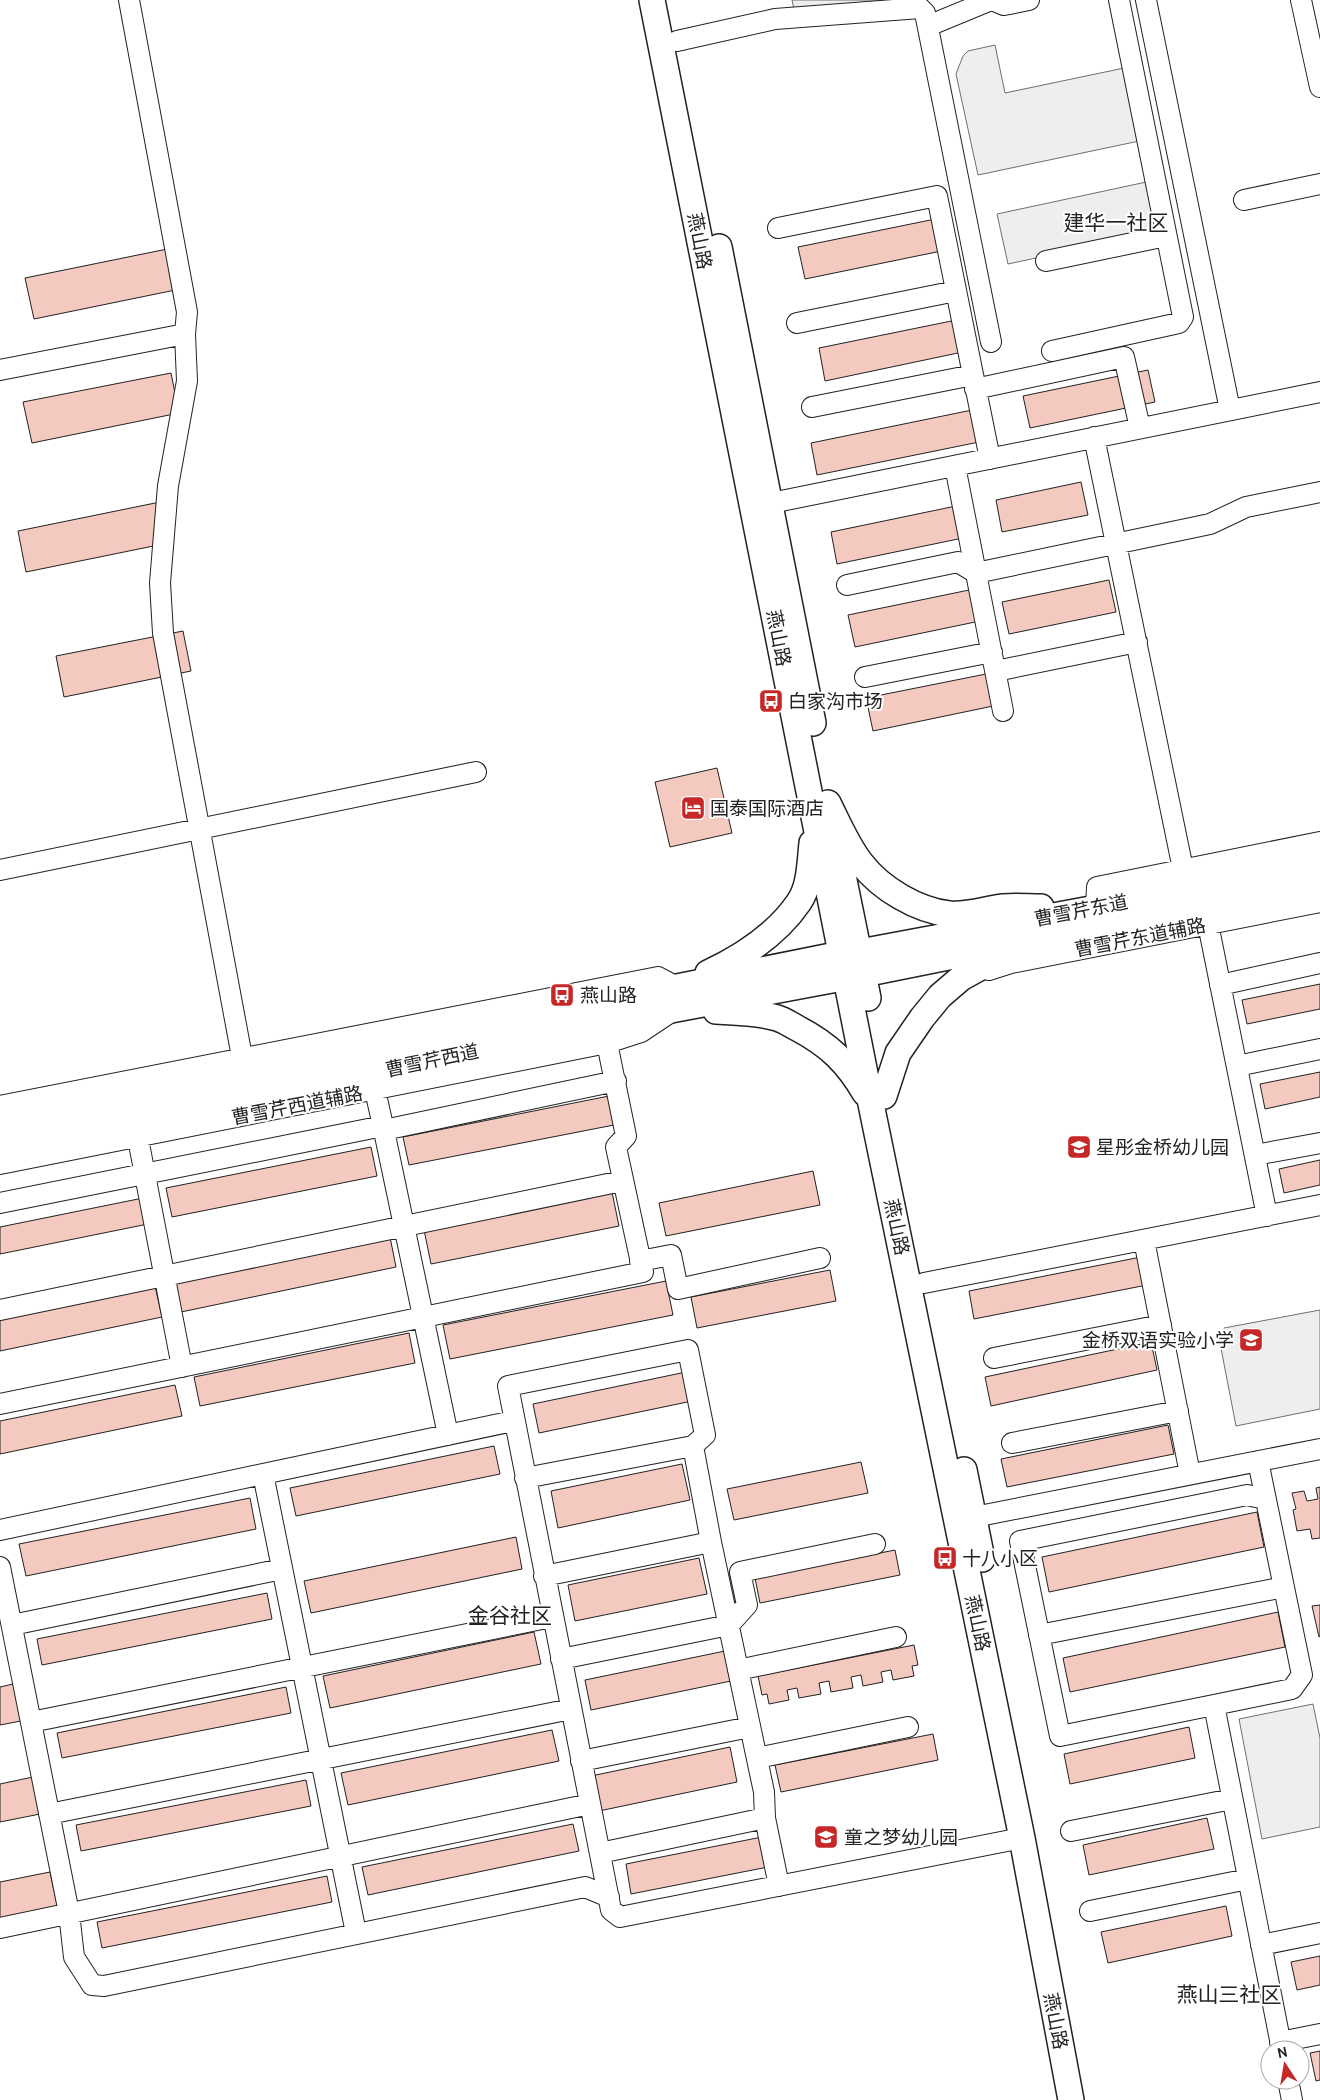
<svg xmlns="http://www.w3.org/2000/svg" width="1320" height="2100" viewBox="0 0 1320 2100" font-family="Cabin,'Noto Sans SC',sans-serif">
  <rect width="100%" height="100%" fill="#fff"/>
  <path fill="#eee" stroke="#6f6f6f" d="M792,0H889L795,14Z
    M995,45L1005,93L1129,67L1144,140L978,175L956,74L963,56L968,51Z
    M1151,181L1162,231L1008,264L997,214Z
    M1320,1310V1409L1236,1426L1219,1338L1225,1336L1224,1328Z
    M1313,1704L1320,1738V1827L1262,1839L1239,1719Z"/>
  <path fill="#f3c9c0" stroke="#222" d="M950,216L956,248L805,279L798,247Z
    M182,246L190,287L34,319L25,278Z
    M971,317L977,349L825,381L819,348Z
    M1148,370L1155,402L1030,428L1023,396Z
    M171,373L179,413L32,443L23,402Z
    M977,409L984,441L817,475L811,443Z
    M1081,482L1088,515L1002,532L996,500Z
    M165,501L173,542L26,572L18,531Z
    M956,506L963,538L837,564L831,532Z
    M1109,580L1116,612L1009,634L1002,602Z
    M974,589L980,621L855,647L848,615Z
    M183,631L191,671L64,697L56,656Z
    M991,673L998,705L873,731L866,698Z
    M717,768L732,833L670,847L655,782Z
    M1320,984V1009L1247,1024L1242,1000Z
    M1320,1072V1097L1265,1109L1260,1084Z
    M609,1096L614,1125L409,1165L403,1137Z
    M371,1147L377,1176L172,1217L166,1188Z
    M1320,1160V1185L1284,1193L1279,1169Z
    M813,1171L820,1205L666,1236L659,1203Z
    M612,1192L619,1226L431,1264L423,1225Z
    M143,1198L148,1224L0,1254V1227Z
    M390,1237L396,1267L181,1312L174,1282Z
    M1141,1257L1147,1285L974,1319L969,1291Z
    M830,1270L836,1301L697,1328L691,1297Z
    M666,1281L673,1315L450,1359L443,1325Z
    M155,1286L162,1317L0,1351V1319Z
    M409,1333L415,1363L200,1406L194,1377Z
    M1151,1342L1157,1370L991,1406L985,1377Z
    M686,1372L692,1401L539,1433L533,1404Z
    M175,1385L182,1416L0,1454V1421Z
    M1168,1425L1174,1454L1007,1487L1001,1459Z
    M494,1446L500,1474L296,1516L290,1488Z
    M861,1462L868,1493L734,1520L727,1489Z
    M682,1464L690,1500L558,1528L551,1491Z
    M1320,1487V1538L1312,1539L1310,1529L1297,1531L1293,1510L1296,1509L1292,1493L1304,1491L1307,1501L1318,1499L1316,1488Z
    M250,1498L256,1529L26,1576L19,1544Z
    M1257,1512L1264,1547L1049,1592L1042,1557Z
    M516,1537L522,1569L311,1613L304,1581Z
    M895,1550L900,1575L760,1603L755,1578Z
    M699,1558L707,1594L575,1621L568,1585Z
    M267,1593L272,1619L42,1665L37,1639Z
    M1320,1605V1636L1319,1637L1312,1606Z
    M1278,1612L1285,1647L1070,1692L1063,1658Z
    M534,1632L541,1664L330,1708L323,1676Z
    M914,1645L918,1665L912,1666L914,1676L893,1680L891,1670L881,1672L883,1682L863,1686L861,1675L851,1677L853,1688L831,1692L829,1681L819,1683L821,1694L799,1698L797,1688L787,1690L789,1700L769,1704L767,1694L762,1695L758,1676Z
    M725,1651L731,1681L591,1710L585,1680Z
    M13,1684L21,1721L0,1725V1687Z
    M286,1687L291,1713L62,1758L57,1733Z
    M1189,1727L1195,1758L1070,1784L1064,1754Z
    M552,1730L559,1761L348,1805L341,1773Z
    M933,1734L938,1760L781,1792L775,1765Z
    M730,1747L737,1782L599,1811L591,1776Z
    M33,1777L40,1814L0,1822V1784Z
    M306,1780L311,1806L81,1851L76,1825Z
    M1207,1818L1214,1849L1089,1875L1083,1845Z
    M573,1824L579,1851L368,1895L362,1867Z
    M762,1837L768,1867L631,1894L626,1864Z
    M50,1872L58,1909L0,1921V1882Z
    M327,1876L332,1902L102,1948L97,1922Z
    M1226,1906L1232,1936L1108,1963L1101,1932Z
    M1320,1956V1985L1297,1990L1291,1962Z
    M1320,2051V2080L1316,2081L1310,2053Z"/>
  <g fill="none" stroke-linecap="round" stroke-linejoin="round">
    <defs>
      <path id="minor" d="M129,0L187,312L185,334L187,381L168,486L160,583L163,633L242,1057L256,1076
        M992,0L1004,5L1029,0
        M1146,0L1230,410
        M1301,0L1320,87
        M928,26L991,0
        M677,41L775,19L920,8L925,13L991,342
        M1244,200L1320,184
        M778,228L937,196L990,459
        M1046,261L1166,236
        M797,323L956,291
        M1052,351L1179,323L1183,317L1119,0
        M0,370L185,334
        M975,389L1124,357L1140,428
        M812,407L973,375
        M1094,437L1183,869
        M955,466L1003,711
        M771,503L1320,392
        M847,585L958,562L976,573L1210,524L1246,507L1320,492
        M996,671L1137,642
        M865,677L992,652
        M0,870L476,772
        M1096,908L1097,887L1320,842
        M1208,924L1267,1216
        M989,970L1011,963L1320,902
        M1220,985L1320,963
        M1237,1066L1320,1049
        M369,1079L375,1090L383,1126L448,1435
        M0,1106L658,977L677,987
        M384,1130L616,1081
        M140,1149L182,1367
        M1255,1155L1320,1143
        M0,1164L607,1043L641,1032L671,1012
        M0,1203L383,1126
        M1144,1240L1190,1474
        M640,1261L671,1255L678,1289L820,1258
        M924,1283L1320,1205
        M0,1310L622,1181
        M994,1358L1161,1325
        M0,1404L643,1272L616,1147L626,1136L607,1043
        M1012,1443L1178,1411
        M693,1446L705,1435L688,1350L508,1386L611,1910L620,1917L1022,1838
        M1258,1461L1302,1675L1292,1689L1214,1705L1282,2050
        M525,1478L693,1446L711,1542L764,1792L765,1818L779,1886
        M974,1517L1320,1449
        M0,1530L263,1474
        M0,1567L69,1913L74,1957L92,1985L104,1986L585,1887L609,1897
        M544,1576L711,1542
        M12,1625L282,1569
        M1039,1635L1284,1587
        M561,1659L729,1625L747,1605L740,1572L875,1544
        M738,1670L896,1637
        M1214,1705L1060,1736L1020,1541L1247,1495L1265,1499
        M31,1722L552,1617
        M757,1758L908,1727
        M581,1761L750,1727
        M49,1814L571,1709
        M1071,1831L1232,1799
        M600,1853L765,1818
        M1090,1911L1248,1879
        M0,1928L590,1804
        M356,1933L263,1474L513,1421
        M1261,1945L1320,1933
        M1280,2042L1320,2034
        M1288,2080L1292,2100"/>
      <path id="major" d="M652,0L871,1104L1022,1838L1071,2100
        M719,247L813,723
        M828,803C838,823 847,845 861,863C881,889 917,910 949,914C966,916 986,909 1003,907C1015,906 1028,907 1041,907
        M836,841L868,998
        M708,973C742,957 778,933 799,902C810,886 810,862 812,843
        M716,1011C736,1012 757,1012 777,1018C784,1020 791,1025 797,1028C829,1045 847,1062 865,1093
        M884,1096L898,1053L922,1018L940,996L961,978L1008,952
        M0,1127L661,994L677,987L841,954L860,952L1096,908L1320,862
        M0,1146L676,1009L864,974L1320,882
        M964,1470L982,1559"/>
    </defs>
    <use href="#minor" stroke="#222" stroke-width="22"/>
    <use href="#major" stroke="#222" stroke-width="28"/>
    <use href="#minor" stroke="#fff" stroke-width="20"/>
    <use href="#major" stroke="#fff" stroke-width="25"/>
  </g>
  <defs>
    <symbol id="bus-square" viewBox="-11 -11 22 22"><rect x="-9" y="-9" width="18" height="18" rx="4" fill="#c62828" stroke="#fff"/><path d="M-5-6H5V4H4V6H2V4H-2V6H-4V4H-5ZM-3.5-4V0h7V-4ZM-3.5 1.2v1.5H-2V1.2ZM2 1.2v1.5H3.5V1.2Z" fill="#fff"/></symbol>
    <symbol id="hotel-square" viewBox="-11 -11 22 22"><rect x="-9" y="-9" width="18" height="18" rx="4" fill="#c62828" stroke="#fff"/><path d="M-6-4.5h1.5V1H6V5H4.5V3h-9V5H-6ZM-4 0a1.8 1.8 0 1 1 3.6 0ZM.5 0V-2.5h3Q6-2.5 6 0Z" fill="#fff"/></symbol>
    <symbol id="school-square" viewBox="-11 -11 22 22"><rect x="-9" y="-9" width="18" height="18" rx="4" fill="#c62828" stroke="#fff"/><path d="M0-5L7-2L0 1L-7-2ZM-4 1L0 2.5L4 1V4Q0 6-4 4Z" fill="#fff"/></symbol>
  </defs>
  <g fill-rule="evenodd">
    <use href="#bus-square" x="757" y="687" width="28" height="28"/>
    <use href="#hotel-square" x="679" y="794" width="28" height="28"/>
    <use href="#bus-square" x="548" y="981" width="28" height="28"/>
    <use href="#school-square" x="1065" y="1133" width="28" height="28"/>
    <use href="#school-square" x="1237" y="1326" width="28" height="28"/>
    <use href="#bus-square" x="931" y="1544" width="28" height="28"/>
    <use href="#school-square" x="812" y="1823" width="28" height="28"/>
  </g>
  <g text-anchor="middle" stroke-width="4" stroke-linejoin="round" paint-order="stroke">
    <g font-size="19" fill="#222" stroke="#fff">
      <text transform="translate(700 241) rotate(79)" y="7">燕山路</text>
      <text transform="translate(779 638) rotate(79)" y="7">燕山路</text>
      <text transform="translate(1081 910) rotate(-11)" y="7">曹雪芹东道</text>
      <text transform="translate(1140 937) rotate(-11)" y="7">曹雪芹东道辅路</text>
      <text transform="translate(432 1060) rotate(-12)" y="7">曹雪芹西道</text>
      <text transform="translate(297 1105) rotate(-11)" y="7">曹雪芹西道辅路</text>
      <text transform="translate(897 1227) rotate(78)" y="7">燕山路</text>
      <text transform="translate(978 1623) rotate(78)" y="7">燕山路</text>
      <text transform="translate(1056 2021) rotate(79)" y="7">燕山路</text>
    </g>
    <g font-size="19" fill="#222" stroke="#fff" text-anchor="start">
      <text x="788" y="708">白家沟市场</text>
      <text x="710" y="815">国泰国际酒店</text>
      <text x="580" y="1002">燕山路</text>
      <text x="1096" y="1154">星彤金桥幼儿园</text>
      <text x="1234" y="1347" text-anchor="end">金桥双语实验小学</text>
      <text x="962" y="1565">十八小区</text>
      <text x="844" y="1844">童之梦幼儿园</text>
    </g>
    <g font-size="21" fill="#222" stroke="#fff">
      <text x="1116" y="230">建华一社区</text>
      <text x="510" y="1623">金谷社区</text>
      <text x="1229" y="2002">燕山三社区</text>
    </g>
  </g>
  <g transform="translate(1285 2065) rotate(348)"><circle r="24" fill="#ffffff" stroke="#a7a7a7"/>
  <path d="M0-4L9 19L0 12L-9 19Z" fill="#c62828"/>
  <text y="-8" font-size="14" font-weight="bold" text-anchor="middle" fill="#222222">N</text>
  </g>
</svg>
